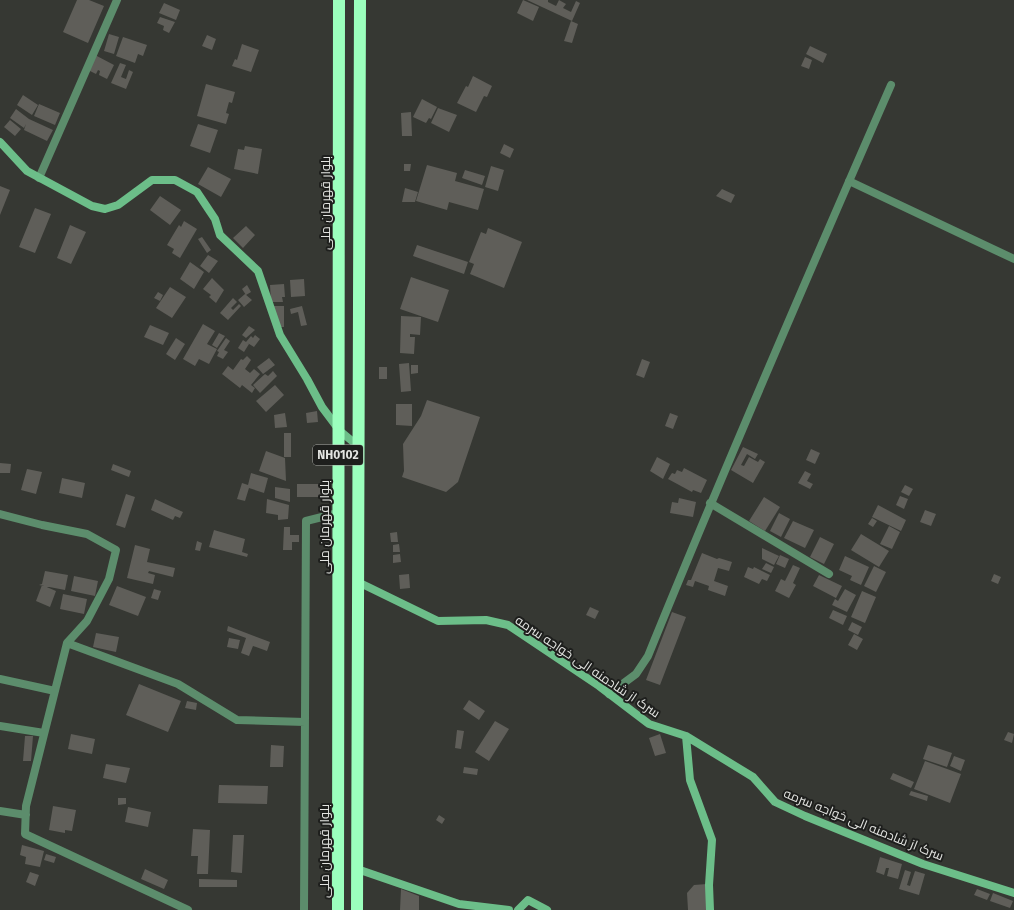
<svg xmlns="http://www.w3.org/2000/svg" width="1014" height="910" viewBox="0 0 1014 910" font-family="'Fira Sans',Cairo,sans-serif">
  <rect width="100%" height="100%" fill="#363833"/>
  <path fill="#5f5e59" d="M77,0H89L104,6L88,43L63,32Z
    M523,0L539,7L533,21L517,13Z
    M527,0H548V2L556,6L559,0L566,4L563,8L571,12L576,1L580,3L572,21Z
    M164,3L180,10L176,20L159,13Z
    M160,17L175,22L169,33L163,30L164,26L157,23Z
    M571,21L578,24L572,43L564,41Z
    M109,34L119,37L114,54L104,51Z
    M207,35L216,39L212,50L202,46Z
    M123,37L147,45L143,56L138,54L135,63L116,56Z
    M242,44L259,50L251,72L232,66L235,59L237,60Z
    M810,46L827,54L823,63L806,54Z
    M95,55L114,65L107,79L99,75L100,71L98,70L96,74L88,70Z
    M805,57L812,60L809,69L801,66Z
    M120,63L126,65L121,77L126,79L129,70L133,72L126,89L111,83Z
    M473,76L492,86L487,97L484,96L476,112L457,103L466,86L468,87Z
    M206,84L235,92L232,103L229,102L226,113L229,114L226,124L197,116Z
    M23,95L38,105L32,115L17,105Z
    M422,99L437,107L431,119L429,118L426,123L413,117Z
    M39,104L60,113L55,125L34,116Z
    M438,108L457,115L449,132L431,123Z
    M16,109L29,119L53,130L47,141L24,130L26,124L24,128L10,118Z
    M411,112L412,136H402L401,113Z
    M10,120L21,129L15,136L4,127Z
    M198,124L218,130L210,153L190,146Z
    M504,144L514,149L510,158L500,153Z
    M245,146L262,149L258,174L234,169L238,149L244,150Z
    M404,164H411L410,171H404Z
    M427,165L457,173L455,181L484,189L478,210L449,202L447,210L416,201Z
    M491,166L504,170L498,191L485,187Z
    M208,167L231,179L221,197L198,184Z
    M465,170L485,176L482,185L462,178Z
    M0,186L10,190L0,215Z
    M405,188L418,192L415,202H402Z
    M722,189L735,195L731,203L716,196Z
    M160,196L181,210L170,225L150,210Z
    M35,208L51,214L35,253L19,247Z
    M184,221L197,229L180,258L172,253L174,249L167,245L179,225L181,227Z
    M70,225L86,232L71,264L57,258Z
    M246,226L255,235L243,248L233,238Z
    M488,228L522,242L504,288L470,274L474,264L469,262L481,232L486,234Z
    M202,237L211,250L207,253L198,239Z
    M417,245L468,262L464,274L413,256Z
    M208,255L218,261L209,273L200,266Z
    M190,262L204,272L194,289L180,279Z
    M411,277L449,290L438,322L400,309Z
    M212,278L224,290L216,303L209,297L211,295L203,289Z
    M304,279L305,296L291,297L290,280Z
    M284,284L285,297H282L283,302H271L270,285Z
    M247,285L251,292L246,295L242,289Z
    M170,287L186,297L172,318L156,308Z
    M158,292L163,295L160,301L154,298Z
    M245,294L252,300L244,307L238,300Z
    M233,298L237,302L231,308L233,310L239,304L241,306L228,320L220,313Z
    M273,306H284V327H279Z
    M302,306L307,325L301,326L298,312L291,314L290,309Z
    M401,316L421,317L420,335L410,334V337H415L414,354L400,353Z
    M203,324L215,331L207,344L217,349L209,364L199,359L195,366L183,359Z
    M150,325L169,333L163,345L144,337Z
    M249,326L255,330L246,338L242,335Z
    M219,333L225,336L217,348L212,345Z
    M255,335L260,339L254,347L246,342L251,336L253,338Z
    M176,338L185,344L175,360L166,354Z
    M226,338L230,341L224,350L228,352L223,359L217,356L219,352L217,351Z
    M243,340L249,344L244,352L238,348Z
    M247,356L251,360L245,369L250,373L254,369L260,374L251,385L255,388L252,393L242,385L240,388L222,374L228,366L233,370L241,359L243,360Z
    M269,358L275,365L263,374L257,367Z
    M642,359L650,362L644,378L636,375Z
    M409,363L411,391L401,392L399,364Z
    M411,365H418V373L411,374Z
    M379,367H387V379H379Z
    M273,371L277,376L260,393L253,385L265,374L268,376Z
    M275,385L284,395L266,412L256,401Z
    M427,400L480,417L458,482L446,492L402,477L404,471L403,444L421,416Z
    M396,404H412V426L396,425Z
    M317,411L318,422L307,423L306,413Z
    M285,413L287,427L275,428L274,415Z
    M670,413L678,416L673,429L665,426Z
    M284,433H291V457H284Z
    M743,447L758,454L755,459L747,454L741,465L744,466L749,457L758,462L760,459L765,462L753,483L731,470Z
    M811,449L820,453L815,464L806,460Z
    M266,451L285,458L286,481L259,471Z
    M657,457L670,464L663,479L650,471Z
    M0,463L11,464L10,473H0Z
    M113,464L131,471L129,477L111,470Z
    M684,468L707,480L701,493L693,490L692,492L668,479L672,473L675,474L677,470L682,472Z
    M27,469L42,472L36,494L21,490Z
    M805,471L811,474L807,481L813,484L810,489L798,483Z
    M251,473L268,478L264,493L249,488L245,501L237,499L242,483L248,485Z
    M62,478L85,483L82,498L59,493Z
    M297,484H326V497H297Z
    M905,485L913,489L909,496L901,492Z
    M275,487L290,489V502L275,498Z
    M126,494L135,497L125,528L116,525Z
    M900,496L908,499L904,509L896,505Z
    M764,497L780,507L765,531L749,521Z
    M679,498L696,502L693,517L670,513L672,502L678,503Z
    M155,499L183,512L180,518L175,516L173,520L151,510Z
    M267,499L289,505L288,519L278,520V515L266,513Z
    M878,505L906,520L901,531L872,517Z
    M925,510L936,514L931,526L920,522Z
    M779,513L790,519L781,537L770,531Z
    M872,518L877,521L873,527L868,524Z
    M793,521L814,530L805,548L784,538Z
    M889,526L900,532L892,549L880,544Z
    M284,527H290V535H299V542H292V550H283Z
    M214,530L245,539L242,552L248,554L247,557L209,547Z
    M397,532L398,542H391L390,533Z
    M861,534L889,551L879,567L851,550Z
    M820,537L834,544L824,564L810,557Z
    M197,541L202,543L200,551L195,550Z
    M399,544L400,552H393V545Z
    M135,545L150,549L147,562L175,568L173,577L149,571L148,573L155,575L153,584L127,578Z
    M762,548L779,556L774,565L762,559Z
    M702,553L717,559L719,558L732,562L729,571L718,568L714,581L728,586L725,596L708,590L709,586L695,581L693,587L686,585L688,580H691Z
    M400,554L401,562L393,563V555Z
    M780,555L789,559L785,568L776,564Z
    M845,556L869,567L861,585L850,580L852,576L839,570Z
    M766,563L774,567L771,573L762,569Z
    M793,565L800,568L793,583L796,585L789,598L775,591L781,579L785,581Z
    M874,566L886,572L876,592L864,586Z
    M748,567L753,569L754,567L770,575L767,581L762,579L759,584L744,577Z
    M45,571L68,575L65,590L39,585L42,584Z
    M409,574L410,588L400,589L399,575Z
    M994,574L1001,577L998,584L991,581Z
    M819,575L842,586L836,598L813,586Z
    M74,576L98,581L95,596L71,591Z
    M42,585L56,591L50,607L36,601Z
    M117,586L146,597L138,616L109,605Z
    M154,589L161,591L158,600L151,598Z
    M845,589L856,595L847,612L832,605L835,599L838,601Z
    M862,591L876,597L865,623L851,617Z
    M63,594L87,599L84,614L60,609Z
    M590,607L599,611L595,619L586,615Z
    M833,610L847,616L843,625L829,618Z
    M672,612L686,617L660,685L646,680Z
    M852,622L862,627L858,635L848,630Z
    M228,626L270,642L267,651L253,646L249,656L241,653L246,638L227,631Z
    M96,633L119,637L116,652L93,647Z
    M854,634L863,639L857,650L848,645Z
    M229,638L240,640L238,649L227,647Z
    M139,684L181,701L168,732L126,715Z
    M469,700L485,711L479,720L463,709Z
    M187,701L197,703L196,710L185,708Z
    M495,721L509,729L489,761L475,752Z
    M457,730L464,731L461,749L455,748Z
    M1008,732L1014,734L1012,743L1004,740Z
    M71,734L95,739L92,754L68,749Z
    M660,734L666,753L655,756L649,738Z
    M25,736H33L31,761H23Z
    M271,745L284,746L283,767H270Z
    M928,745L952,753L947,767L923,759Z
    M954,756L965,760L961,771L950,766Z
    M925,761L961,774L950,803L914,789Z
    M106,764L130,768L126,783L103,778Z
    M464,767L478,769L477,775L463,773Z
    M893,773L914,782L911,788L890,779Z
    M219,785L268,786L267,804L218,803Z
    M911,791L928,796L927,801L909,795Z
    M118,798H126V804L118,805Z
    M53,806L76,810L72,831L65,830V833L49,830Z
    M128,807L151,812L148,827L125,822Z
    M439,815L445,819L442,824L436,820Z
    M193,829L210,830L208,874H197L198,856H191Z
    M233,835H244L242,873L231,872Z
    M22,845L44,851L40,867L25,864L26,857L20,855Z
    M46,854L56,857L54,863L44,860Z
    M880,857L902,864L898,879L887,876L889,868H886L884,875L876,872Z
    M145,869L168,880L164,889L141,879Z
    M905,870L911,872L907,885L910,886L915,871L925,874L919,895L899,889Z
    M30,872L39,875L35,886L26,882Z
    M199,879L237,880V887H199Z
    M707,884L708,910H688L687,893L694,885Z
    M401,889L419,896V910H400Z
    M977,889L990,894L987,900L974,895Z
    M993,893L1013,901L1010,908L990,901Z"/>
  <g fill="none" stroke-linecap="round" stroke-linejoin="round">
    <path stroke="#5c8d6c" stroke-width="8" d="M39,178L117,0
      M849,181L1014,259
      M710,503L829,574
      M0,514L42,525L87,534L116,550L109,579L87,621L67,643L26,806L25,834L188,910
      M67,643L178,684L237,720L305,722
      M0,679L55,691
      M609,694L636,674L648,656C726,464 808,275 891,85
      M0,726L44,733
      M0,811L26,815
      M304,910L306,521L338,513"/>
    <path stroke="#6cbe89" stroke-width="8" d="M0,142L27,171L92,206L105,209L118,205L152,180H175L197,192L215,219L220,235L258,271L280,335L307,379L322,407L340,431L358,446
      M358,582L438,621L486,620L508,625L599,686L649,724L686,736L753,777L775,802L805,816L923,864L1014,893
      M686,736L690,780L712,840L709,885L710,910
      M357,869L459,904L509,910
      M518,910L528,900L547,910"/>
    <path stroke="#9bffbd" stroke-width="12" d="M338,910L339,0
      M357,910L360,0"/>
  </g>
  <g text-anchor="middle" stroke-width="4" stroke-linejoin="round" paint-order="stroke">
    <rect fill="#1e1f1d" stroke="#a8a9a6" stroke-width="1" x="313" y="445" width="50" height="20" rx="3"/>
    <g font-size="12" font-weight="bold" fill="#e3e4e1">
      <text x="338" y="459">NH0102</text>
    </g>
    <g font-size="13" fill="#e3e4e1" stroke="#1e1f1d">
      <text transform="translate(325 203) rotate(-90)" y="5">بلوار قهرمان ملی</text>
      <text transform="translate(324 527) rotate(-90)" y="5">بلوار قهرمان ملی</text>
      <text transform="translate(588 666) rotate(34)" y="5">سرک از شادمنه الی خواجه سرمه</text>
      <text transform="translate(864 824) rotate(22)" y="5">سرک از شادمنه الی خواجه سرمه</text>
      <text transform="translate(324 851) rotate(-90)" y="5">بلوار قهرمان ملی</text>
    </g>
  </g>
</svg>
